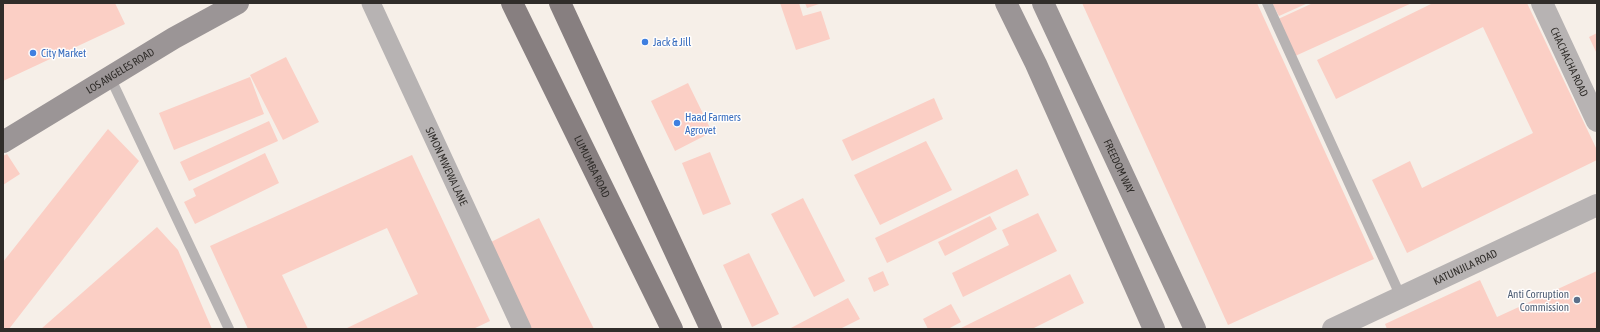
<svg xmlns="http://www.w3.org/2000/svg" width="1600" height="332" viewBox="0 0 1600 332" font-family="'Asap Condensed',sans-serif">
  <rect width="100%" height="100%" fill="#f6efe8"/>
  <path fill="#fbcfc5" d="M3,3H115L125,24L3,81Z
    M780,3H799L803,16L821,11L830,39L796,50Z
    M805,3H822L807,8Z
    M1082,3H1257L1374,259L1228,325Z
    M1272,3H1308L1279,16Z
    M1313,3H1412L1293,57L1276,20Z
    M1433,3H1527L1597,150V160L1407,253L1372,180L1410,161L1422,188L1533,133L1483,27L1336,99L1317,60Z
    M1597,33V54L1589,37Z
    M286,57L319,122L283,140L250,75Z
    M250,77L264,114L174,150L159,113Z
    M688,83L712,132L675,151L651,101Z
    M934,98L943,119L852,161L842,140Z
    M269,121L278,141L189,181L180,162Z
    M108,129L139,161L9,329H3V262Z
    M926,141L952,190L880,225L854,175Z
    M710,152L731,204L703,215L682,163Z
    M265,153L279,183L195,224L184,202L196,196L193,189Z
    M7,154L20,174L3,185V156Z
    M412,155L490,321L473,329H345L418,294L387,228L282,275L308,329H248L210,246Z
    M1017,169L1029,195L887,263L875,238Z
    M803,198L845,281L814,297L771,214Z
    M1038,213L1057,251L963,297L952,273L1009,245L1002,230Z
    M990,216L997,229L945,256L938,242Z
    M539,218L594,329H526L485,245Z
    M157,227L178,250L212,329H41Z
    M749,253L779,314L752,327L723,265Z
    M883,271L889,285L874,292L868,278Z
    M1597,271V329H1387L1385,324L1480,280L1497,317Z
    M1070,274L1084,303L1032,329H959Z
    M848,298L860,319L840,329H789Z
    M951,304L961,322L948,329H928L923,319Z"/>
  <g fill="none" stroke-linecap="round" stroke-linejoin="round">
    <path stroke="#b7b3b3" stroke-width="10" d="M1267,3L1401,297
      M110,77L229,329"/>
    <path stroke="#b7b3b3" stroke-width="19" id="s1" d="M371,3L522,329"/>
    <g stroke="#b7b3b3" stroke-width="22">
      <path id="s2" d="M1542,3L1597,121"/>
      <path id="s3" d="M1333,329L1597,205"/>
    </g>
    <g stroke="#9b9596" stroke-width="22">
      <path d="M1006,3L1036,64L1154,329"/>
      <path id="s4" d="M1043,3L1195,329"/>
      <path id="s5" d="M3,142L174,38L238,3"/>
    </g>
    <g stroke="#877f80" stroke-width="22">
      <path id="s6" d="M512,3L672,329"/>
      <path d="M560,3L711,329"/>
    </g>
  </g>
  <g fill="#3f7fe0" stroke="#fffdfc" stroke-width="1.5">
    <circle cx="645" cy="42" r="4"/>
    <circle cx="33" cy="53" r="4"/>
    <circle cx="677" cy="123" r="4"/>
  </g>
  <circle fill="#5c6f8a" stroke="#fffdfc" stroke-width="1.5" cx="1577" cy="300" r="4"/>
  <g text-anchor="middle" stroke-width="3" stroke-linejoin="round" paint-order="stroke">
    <g font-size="11" fill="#366cbe" stroke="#fffdfc" text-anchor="start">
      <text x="653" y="46">Jack &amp; Jill</text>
      <text x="41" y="57">City Market</text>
      <text x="685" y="121">Haad Farmers<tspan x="685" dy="13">Agrovet</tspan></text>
    </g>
    <g font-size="11" fill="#302d2a" stroke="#fffdfc">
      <text dy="4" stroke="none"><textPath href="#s2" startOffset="65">CHACHACHA ROAD</textPath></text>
      <text dy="4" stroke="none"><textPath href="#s5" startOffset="137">LOS ANGELES ROAD</textPath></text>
      <text dy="4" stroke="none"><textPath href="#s1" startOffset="180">SIMON MWEWA LANE</textPath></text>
      <text dy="4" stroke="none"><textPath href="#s6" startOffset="182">LUMUMBA ROAD</textPath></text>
      <text dy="4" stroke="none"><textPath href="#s4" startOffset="180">FREEDOM WAY</textPath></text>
      <text dy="4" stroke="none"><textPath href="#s3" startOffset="146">KATUNJILA ROAD</textPath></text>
    </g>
    <g font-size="11" fill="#4e5e75" stroke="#fffdfc" text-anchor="end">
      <text x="1569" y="298">Anti Corruption<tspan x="1569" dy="13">Commission</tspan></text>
    </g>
  </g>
  <rect width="1600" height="332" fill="none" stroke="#302d2a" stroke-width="8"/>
</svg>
